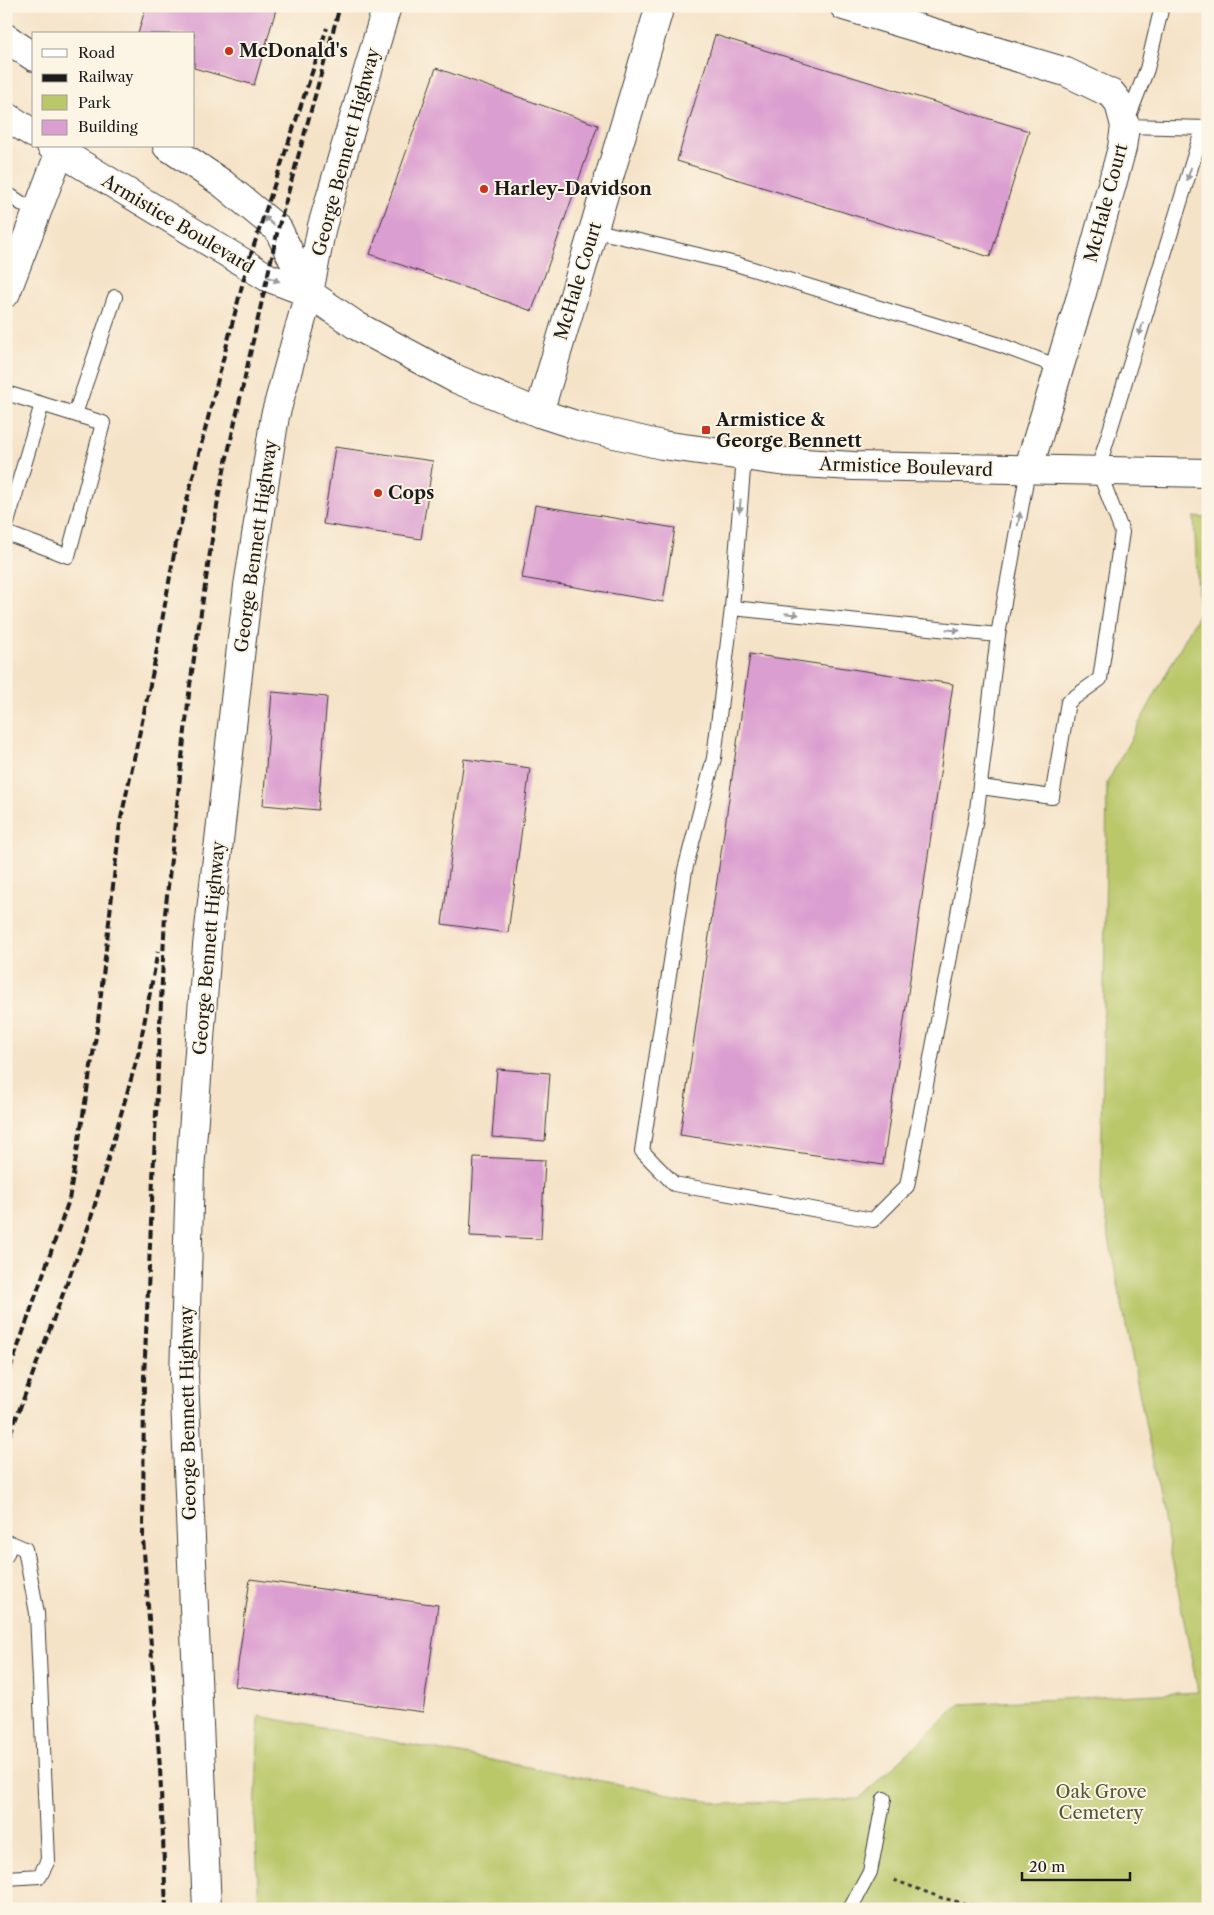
<svg xmlns="http://www.w3.org/2000/svg" width="1214" height="1915" viewBox="0 0 1214 1915" font-family="'Libre Caslon Text',serif">
  <rect width="100%" height="100%" fill="#fcf5e5"/>
  <filter id="ink" filterUnits="userSpaceOnUse"><feTurbulence type="fractalNoise" baseFrequency=".02" numOctaves="2"/><feDisplacementMap in="SourceGraphic" scale="10" xChannelSelector="R" yChannelSelector="G"/><feConvolveMatrix kernelMatrix="1 2 1 2 8 2 1 2 1" color-interpolation-filters="sRGB"/></filter>
  <filter id="wash" filterUnits="userSpaceOnUse"><feTurbulence type="fractalNoise" baseFrequency=".0096" numOctaves="4" result="noise"/><feDisplacementMap in="SourceGraphic" scale="20" xChannelSelector="R" yChannelSelector="G"/><feGaussianBlur stdDeviation="1.12" result="paint"/><feColorMatrix in="noise" values="0 0 0 0 0 0 0 0 0 0 0 0 0 0 0 0 0 1.4 0 .05"/><feComposite in="paint" operator="in"/></filter>
  <g filter="url(#wash)">
    <rect width="100%" height="100%" fill="#f5e3c8"/>
    <path fill="#bac86a" stroke="#6b7243" d="M1194,517L1208,518V1909H259L255,1819L259,1716L723,1804L859,1799L960,1704L1198,1692L1101,1198L1107,783L1199,613Z"/>
    <g id="blocks">
      <path fill="#db9ed0" d="M146,6H277L254,85L194,68V34H138Z
        M715,35L1029,131L990,257L677,161Z
        M436,68L598,125L532,311L370,254Z
        M335,447L433,461L421,539L323,524Z
        M535,505L675,528L663,602L522,578Z
        M750,654L953,684L883,1165L680,1135Z
        M272,692L327,697L318,810L263,805Z
        M464,759L530,768L508,933L442,924Z
        M497,1069L550,1073L545,1141L492,1137Z
        M474,1157L545,1160L541,1239L470,1236Z
        M250,1579L438,1605L423,1712L235,1686Z"/>
    </g>
  </g>
  <g filter="url(#ink)">
    <use href="#blocks" fill-opacity="0" stroke="#3d3a36" stroke-width="1"/>
    <g fill="none" stroke-linecap="round" stroke-linejoin="round">
      <defs>
        <path id="lane" d="M1162,6L1147,69L1125,126L1208,128
          M6,193L36,213
          M593,230L736,264L1000,345L1059,367
          M6,393L103,423L68,556L6,533
          M75,414L115,297
          M744,457L732,608L998,635L1028,470
          M6,526L42,404
          M732,608L714,758L685,870L642,1151L674,1184L873,1220L907,1186L976,818L998,635
          M981,787L1052,797L1068,702L1100,679L1122,532L1098,469L1203,128
          M6,1556L11,1543L25,1549L37,1613L48,1860L40,1876L6,1878
          M850,1909L870,1872L884,1799"/>
        <path id="street" d="M844,6L1066,72L1112,94L1119,103L1125,126L1122,148L1082,293L1028,470
          M6,293L62,146
          M539,413L660,6"/>
        <path id="secondary" d="M6,38L34,57
          M6,116L34,134
          M51,146L267,277L309,293L357,326L454,378L539,413L576,425L662,445L787,462L853,466L1208,473
          M167,146L222,183L278,229L309,293
          M207,1909L184,1377L190,1171L207,946L248,586L275,416L309,293L322,226L387,6"/>
      </defs>
      <use href="#lane" stroke="#3d3a36" stroke-width="16"/>
      <use href="#street" stroke="#3d3a36" stroke-width="30"/>
      <use href="#secondary" stroke="#3d3a36" stroke-width="30"/>
      <path stroke="#3d3a36" stroke-width="3" stroke-dasharray="4 4" stroke-linecap="butt" d="M894,1880L942,1898L989,1909"/>
      <use href="#lane" stroke="#fff" stroke-width="14"/>
      <use href="#street" stroke="#fff" stroke-width="28"/>
      <use href="#secondary" stroke="#fff" stroke-width="28"/>
      <path stroke="#1c1c1c" stroke-width="4" stroke-dasharray="8 4" stroke-linecap="butt" d="M6,1381L69,1200L97,1030L120,823L153,671L176,543L247,266L327,28
        M6,1445L89,1225L138,1055L158,951
        M166,1909L160,1768L143,1538L144,1378L165,914L190,685L219,493L278,229L340,6"/>
    </g>
    <defs><path id="oneway-solid" d="M-6-.8H1V-3.2L6.5 0L1 3.2V.8H-6Z" transform="scale(1.25)"/></defs>
    <g fill="#999">
      <use href="#oneway-solid" transform="translate(1189 174) rotate(107)"/>
      <use href="#oneway-solid" transform="translate(269 221) rotate(-139)"/>
      <use href="#oneway-solid" transform="translate(273 279) rotate(22)"/>
      <use href="#oneway-solid" transform="translate(1141 329) rotate(107)"/>
      <use href="#oneway-solid" transform="translate(740 506) rotate(95)"/>
      <use href="#oneway-solid" transform="translate(1019 519) rotate(-80)"/>
      <use href="#oneway-solid" transform="translate(792 614) rotate(6)"/>
      <use href="#oneway-solid" transform="translate(953 630) rotate(6)"/>
    </g>
  </g>
  <g fill="#c8321e" stroke="#fcf5e5" stroke-width="2">
    <circle cx="229" cy="51" r="5"/>
    <circle cx="484" cy="189" r="5"/>
    <rect x="701" y="425" width="10" height="10" rx="2.5"/>
    <circle cx="378" cy="493" r="5"/>
  </g>
  <g text-anchor="middle" stroke-width="4" stroke-linejoin="round" paint-order="stroke">
    <g font-size="18" font-weight="bold" fill="#1c1c1c" stroke="#fcf5e5" text-anchor="start">
      <text x="239" y="57">McDonald's</text>
      <text x="494" y="195">Harley-Davidson</text>
      <text x="716" y="426">Armistice &amp;<tspan x="716" dy="21">George Bennett</tspan></text>
      <text x="388" y="499">Cops</text>
    </g>
    <g font-size="18" fill="#1c1c1c" stroke="#fcf5e5">
      <text transform="translate(346 152) rotate(-75)" y="6">George Bennett Highway</text>
      <text transform="translate(1106 203) rotate(-75)" y="6">McHale Court</text>
      <text transform="translate(178 224) rotate(31)" y="6">Armistice Boulevard</text>
      <text transform="translate(578 281) rotate(-73)" y="6">McHale Court</text>
      <text transform="translate(906 467) rotate(2)" y="6">Armistice Boulevard</text>
      <text transform="translate(256 546) rotate(-82)" y="6">George Bennett Highway</text>
      <text transform="translate(209 948) rotate(-85)" y="6">George Bennett Highway</text>
      <text transform="translate(188 1413) rotate(-91)" y="6">George Bennett Highway</text>
    </g>
    <g font-size="18" fill="#535837" stroke="#fcf5e5">
      <text x="1101" y="1798">Oak Grove<tspan x="1101" dy="21">Cemetery</tspan></text>
    </g>
  </g>
  <rect width="1214" height="1915" fill="none" stroke="#fcf5e5" stroke-width="25"/>
  <rect x="32" y="32" width="162" height="115" fill="#fcf5e5" stroke="#a29e95"/>
  <rect x="42" y="49" width="25" height="8" fill="#ffffff" stroke="#a29e95"/>
  <text x="78" y="58" font-size="15" fill="#1c1c1c">Road</text>
  <rect x="42" y="74" width="25" height="8" fill="#1c1c1c" stroke="#a29e95"/>
  <text x="78" y="82" font-size="15" fill="#1c1c1c">Railway</text>
  <rect x="42" y="95" width="25" height="15" fill="#bac86a" stroke="#a29e95"/>
  <text x="78" y="108" font-size="15" fill="#1c1c1c">Park</text>
  <rect x="42" y="120" width="25" height="15" fill="#db9ed0" stroke="#a29e95"/>
  <text x="78" y="132" font-size="15" fill="#1c1c1c">Building</text>
  <path d="M1022 1872v8h108v-8" fill="none" stroke="#1c1c1c" stroke-width="2.5"/>
  <text x="1029" y="1872" font-size="15" fill="#1c1c1c" stroke="#fcf5e5" stroke-width="4" paint-order="stroke">20 m</text>
</svg>
